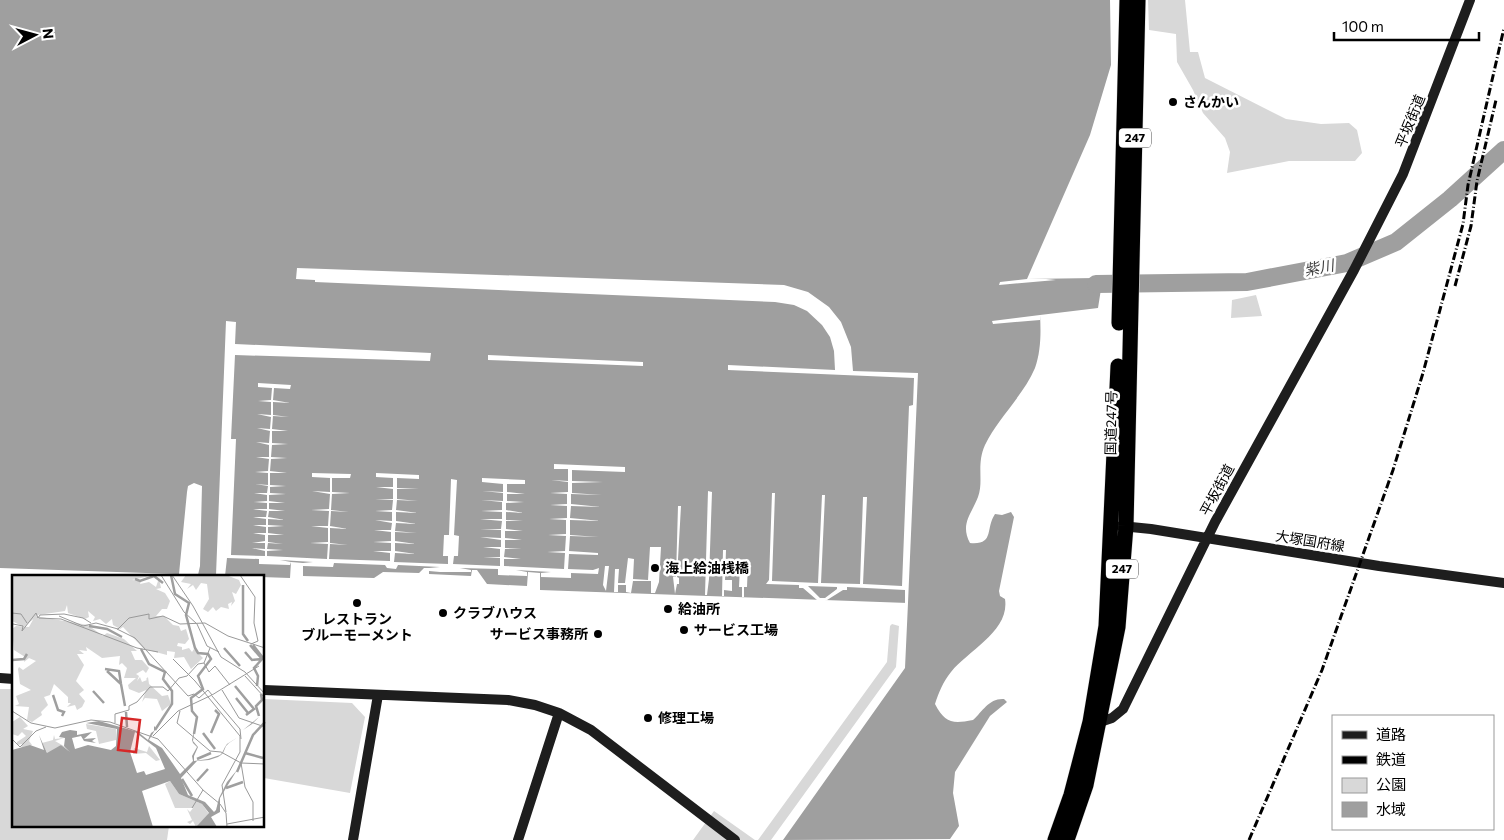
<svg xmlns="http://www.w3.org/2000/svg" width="1504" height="840" viewBox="0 0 1504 840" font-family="Commissioner,'Noto Sans JP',sans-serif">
  <rect width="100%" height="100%" fill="#fff"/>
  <path fill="#d8d8d8" d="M1148,0H1185L1190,52H1198L1205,78L1286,119L1321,124L1349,123L1357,130L1362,153L1355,161H1289L1227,173L1230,152L1225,138L1203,113L1193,90L1177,62L1176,34L1149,30Z
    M1256,295L1262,316L1231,318L1232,300Z
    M892,624L899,626L896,667L771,840H758L887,662L890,626Z
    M0,689H14V826H169L167,840H0Z
    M264,699L352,703L365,717L350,793L264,778Z
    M714,811L755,840H693Z"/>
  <path fill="#9f9f9f" d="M0,0H1110L1111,65L1090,135L1027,279L1096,278V287L1101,289L1098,308L1040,315C1041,332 1041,351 1035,368C1023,396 998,418 985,445C976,465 984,481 978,497C971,515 960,524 970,543C995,545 985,529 995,514L1002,515L1011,512L1014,517L999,591L1000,596L1005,599C1010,631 969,650 951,672C943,682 939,692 935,704C945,723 952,724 973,720C983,711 989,698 1004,699L1007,702L990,716L955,772L953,793L959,826L950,839L783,840L905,668L908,603L540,590V573L528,572L527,586L487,584L477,570H472L471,576L429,574V568H424L419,573L383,572L374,578L303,576V563L291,562L290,578L0,568Z"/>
  <path fill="#fff" fill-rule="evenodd" d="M297,268L784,285L808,292L829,307L841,322L851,347L853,371L918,373L908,603H905V590L847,587V590H843L827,600H817L803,588H799V585L766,584L769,580L772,493H775L772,581L818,583L822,495H825L821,583L860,584L863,497H867L863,584L902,586L909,406L913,405L914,378L728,370V365L835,370L834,351L830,337L822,325L807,311L794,305L775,302L315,282V280L296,279ZM808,586L837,587V589L825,598H820Z
    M1027,279H1046L1056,280L999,285L1000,282Z
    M1040,315V320L993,324L992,321Z
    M226,321L236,322L235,344L431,353L430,361L235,355L231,439H236L231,555L265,556V551L252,548L265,549V543H252L265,541V535L253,533H266V527L253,525H266V519L253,517H266L267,511L253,509H267V503L254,502L267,501V495L254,493H267L268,486L255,484L268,485V473L255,472L268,471L269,459L256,457H269V445L256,442L269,443L270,431L257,428L270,429L271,417L257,414L271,415V402L258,401L271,400L272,388L258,387V383L291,385L290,389L274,388L273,400L290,403L273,402V415L289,417L273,416L272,429L288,431H272V443L288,444L272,445L271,457L287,458L271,459L270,471L287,473H270V485L286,486L270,487V493L286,494L269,495V501L285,503H269V509L285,511H269L268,517L285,520L268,519V525L284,526L268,527V533L284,535H268V542L283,544L268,543L267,549L283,550L267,551V556L327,559L328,544L310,543L328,542V528L311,526H328L329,511L311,510L329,509L330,494L312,491L330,492V478L312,477V473L351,474L350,478H332V492L350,493L332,494L331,510L349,512L331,511L330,526L348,529L330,528V543L348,545L330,544L329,559L390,561V553L373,551H391V543L373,542L391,541V532L374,530H391L392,523L375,520L392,521V512L375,511L392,510L393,500L375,499H393V489L376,487H393V478L376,477V473L419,475V479L397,478V488L419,489H397V499L418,501L397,500L396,510L418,513L396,512V521L417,524L396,523L395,531L417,533L395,532V541L416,544L395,543V551L416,554L395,553L394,562L448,564V556H443L444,535H449L451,479L457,480L454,535L459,536L458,556H454L453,564L500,566V558H483L500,557V549L483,547H501V540L480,537L501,538V530L480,529H501L502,521L480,519H502V512L481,511L502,510V502L481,500L503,501V493L482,491L503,492V484L482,482V478L525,480V484H507V492L525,494H507V501L524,502L506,503V510L524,513L506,512V520H523L506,521V529L523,531H505V538L522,540H505V548H522L505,549L504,557L521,559H504V566L564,569L565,553L547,552L565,551L566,536L548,535L566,534V520L549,519L567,518V506L550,505L567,504V494L550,493L568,492V482L551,480L568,481V469H554V464L625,467V472L572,470V481L603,482L572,483V493L602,495L571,494V504L601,507L571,506L570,518L601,521L570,520V535L599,537L570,536L569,551L598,553V555L569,554L568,569L593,570L599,568L598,574L571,573V578L541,577V573L551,572L516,570L527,572V576L498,575V569L460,568L471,570V572H440L429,571V568L440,567L398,565L396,569L387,568L385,565L334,563L333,567L303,566V563L313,562L280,560L291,562L290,565L259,564V559L227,558L225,576L216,575Z
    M488,355L643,362V366L488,360Z
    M194,483L202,486L200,566L198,575L179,574L187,492L188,486Z
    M708,491L712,492L709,579L707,595H705Z
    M678,506H681L677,577L679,578V584H677L675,594L673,577H676Z
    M650,547H661L659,582L655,593H651V581H633L631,593L626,592V585H618V592H614L615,569H619L618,583H625L628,558L634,559L633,579L648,580Z
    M723,550H726L725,580H732V591L724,590V596H722Z
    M748,563L747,587H744V597H742V587H739L740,567L742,564Z
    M605,566H609L606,591L603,585Z"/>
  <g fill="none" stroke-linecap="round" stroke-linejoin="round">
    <path stroke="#9f9f9f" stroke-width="18" d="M1096,284L1247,282L1347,263L1396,242L1450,199L1504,150"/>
    <defs>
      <path id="highway" d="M1119,323L1127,0
        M1055,840L1071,795L1090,722L1106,626L1118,366
        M1067,840L1086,785L1118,627L1126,526L1138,0"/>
    </defs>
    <use href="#highway" stroke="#dbdbdb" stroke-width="16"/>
    <path stroke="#1e1e1e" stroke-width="10" d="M1121,526L1151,529L1379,566L1504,583
      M0,678L14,679
      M264,690L508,700L535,705L559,713L591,730L735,840
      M1100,722L1112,718L1123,709L1215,522L1354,270L1403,174L1470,0
      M353,840L378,695
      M518,840L559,713"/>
    <use href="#highway" stroke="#000" stroke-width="15"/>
    <path stroke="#000" stroke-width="3" stroke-dasharray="8 2.5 1 2.5" stroke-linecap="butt" d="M1455,286L1471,226L1477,181L1496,100
      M1249,840L1322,670L1393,470L1423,373L1463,224L1468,185L1504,28"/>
  </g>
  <g fill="#000" stroke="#fff" stroke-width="2">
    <circle cx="1173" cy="102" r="5"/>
    <circle cx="655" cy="568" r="5"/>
    <circle cx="357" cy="603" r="5"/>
    <circle cx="668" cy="609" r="5"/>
    <circle cx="443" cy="613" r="5"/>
    <circle cx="684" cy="630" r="5"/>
    <circle cx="598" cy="634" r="5"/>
    <circle cx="648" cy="718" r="5"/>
  </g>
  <g text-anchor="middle" stroke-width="5" stroke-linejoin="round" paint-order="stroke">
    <g fill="#fff" stroke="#4c4c4c" stroke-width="1">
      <rect x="1119" y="128.5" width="32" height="19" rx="4"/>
      <rect x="1106" y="559.5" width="32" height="19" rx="4"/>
    </g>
    <g font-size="12" font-weight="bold" fill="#000">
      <text x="1135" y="142">247</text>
      <text x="1122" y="573">247</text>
    </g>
    <g font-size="14" font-weight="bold" fill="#000" stroke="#fff" text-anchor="start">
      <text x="1183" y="107">さんかい</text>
      <text x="665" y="573">海上給油桟橋</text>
      <text x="678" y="614">給油所</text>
      <text x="453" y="618">クラブハウス</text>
      <text x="357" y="624" text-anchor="middle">レストラン<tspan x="357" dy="16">ブルーモーメント</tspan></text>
      <text x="694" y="635">サービス工場</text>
      <text x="588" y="639" text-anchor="end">サービス事務所</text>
      <text x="658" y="723">修理工場</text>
    </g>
    <g font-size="14" fill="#000" stroke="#fff">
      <text transform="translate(1410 121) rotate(-68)" y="5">平坂街道</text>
      <text transform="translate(1111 423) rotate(-89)" y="5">国道247号</text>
      <text transform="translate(1217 490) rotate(-62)" y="5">平坂街道</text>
      <text transform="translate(1310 541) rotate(9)" y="5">大塚国府線</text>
    </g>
    <g font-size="15" font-style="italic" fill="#404040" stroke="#fff">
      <text transform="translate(1319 268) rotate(-11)" y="5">紫川</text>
    </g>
  </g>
  <g transform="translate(12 575)">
    <rect width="252" height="252" fill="#fff"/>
    <path d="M0,0H142L120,5L129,6L128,9L137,7L144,12L147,3L149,13L144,14L153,18L158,26L155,34H150L144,41H152L161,50L167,51L169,56L174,54L177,64L173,69L166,68L165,71L170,72V75L177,73L180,77L182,74L191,83L179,94L172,82L162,83L163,77L155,76V80L132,74L111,52L108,54L101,50L100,44L94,49L88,44L81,46L83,42L76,36L77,42L73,44L56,38L55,30L53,36L26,40L12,52L0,46ZM174,0H214L227,5L229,10L224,19L220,17L223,26L219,31L220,27L216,29L217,34L209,32L204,36L201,32L196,37L191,34L197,24L195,9L189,8L184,15L181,10L175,14L179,9L169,7ZM23,41L76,50L91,61L95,58L112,64L125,76H119L123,85H130L137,93L134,98L131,95L124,99L127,101L125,106L128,102L130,107L135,105L134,104L136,102L137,109L150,121L156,120L159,129L150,136L145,124L133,123L130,127L134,115L127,118L117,114L116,110L124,103H112L115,93L110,88L107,90L108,81L90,83L74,72L75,76L67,75L72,79H65L72,90L64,106L72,115L67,119L73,126L70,132L65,135L63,130L55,132L59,128H56V122L42,109L38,120L32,122L36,130L29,137L30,140L20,147L15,145L17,132L3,131L7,129L4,121L19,115L8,109L6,94L7,92L11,95L24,86L17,83L12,87L13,82L2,75L0,54L4,51L17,52ZM8,142L16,151L11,154L21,156L17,166L20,170L9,174L10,169L5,170V167L14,161L10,157L6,161L0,159V147ZM74,149L104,154V165L87,169L84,156L75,154ZM42,160L43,164L52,163L43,166L57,174L58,177L49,170L38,183L30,168L41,165ZM137,171L148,185L144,186L134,178L121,179L122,173L135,177ZM158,206L167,219L190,229L197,239L184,252L181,246L178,249L175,247L180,245L175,234L178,237L181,233H163L153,209Z" fill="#d8d8d8"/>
    <path d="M247,142L240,149L231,155L226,162L217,168L214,171L211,178L209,180L206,182L197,185L185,186L169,203L176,220L193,227L202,237L204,235L207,223L215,207L225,195L208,223V237L199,242L205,252H184L197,238L190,229L167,219L158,206L130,216L141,252H0V175L18,170L32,175L27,160L35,178L49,170L58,177L52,171L53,163L47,162L50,157L58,155L65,156V160L80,157L72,164L84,163L80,166L84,168L72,166L69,161L60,163L63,174L76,170L99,175L104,171L105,154L74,148L87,146L126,157L136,165L139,158L142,156V152L143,151V155L137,165L150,173L168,199L181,186L180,181L185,172L181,168L180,165L183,152L181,166L186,172L182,181V186L196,184L208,180L210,178L213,172L215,169L226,162L231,155ZM123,157L144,173L153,194L134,200L132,196L125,198L118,177Z" fill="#9f9f9f" fill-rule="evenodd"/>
    <path fill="none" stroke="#9f9f9f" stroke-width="2.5" d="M159,0L163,19L177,28L174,40L183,73L186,78L196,79L199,84L186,101L191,114L179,123L180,136L185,142L182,159M123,4L128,6L142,1L151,8M231,10V59L236,66M77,51L95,54L110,62M241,70L251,83L242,93L246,101L245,111M212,73L228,91M129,74L137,89L153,97L151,104L160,116V129L143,155M233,77L240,85L250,84L238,70M0,85L12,84L15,79M93,94L107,96L109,109M95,96L109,109M109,109L113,131M223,111L242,134L234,140M81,116L92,128M41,120L46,135L52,137L50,141M224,123L236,138M114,137L115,152M247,141L244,131L250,125L249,119M191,158L203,174M199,158L207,139L203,135M233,178L251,183M185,184L199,178M225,197L241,160L253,147M170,204L180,221M185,206L196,194M214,213L231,207"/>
    <path fill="none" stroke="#999" stroke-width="1" d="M149,0L172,37L185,49L195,71L207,77M160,0L181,31L209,82L233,97L253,119M228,0L243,22L242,48L246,66L239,69M0,38L9,39L15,48M47,41L71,51L84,48L106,54L117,43L137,39V44L151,41L168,49L193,48L216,61L253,73M27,43L49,44L125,73L146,77M1,49L11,51L10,56L24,38L26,43L28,40L52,39L71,43L79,48M105,54L123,63L176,121L182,119L187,123L196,115L200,120M161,84L183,106L228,161V177L210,210L214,237M192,88L197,97L203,91L218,110M192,88L198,73M233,101L253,123M210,115L227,143L253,152M200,121L228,154L229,164M0,136L19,148L43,153L79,145L98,147L146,164L191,215L208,229L214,238L215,252M168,136L165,148L198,176L209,177L229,188L253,189M103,148V139L117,135V131L125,127L138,112H151L156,116L167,103L175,101L186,89L192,88M141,161L166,136L200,120L247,91M0,164L8,172L24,156L34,152M229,188L233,212L241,227V246M180,233L191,215M215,249L253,242"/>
    <path fill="#d62828" fill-opacity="0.15" stroke="#d62828" stroke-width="2.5" d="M110,143L128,145L124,177L106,175Z"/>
    <rect width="252" height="252" fill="none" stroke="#000" stroke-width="2.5"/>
  </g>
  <rect x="1332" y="715" width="162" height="115" fill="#ffffff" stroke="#999999"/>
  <rect x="1342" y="731" width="25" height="8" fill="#1e1e1e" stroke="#999999"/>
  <text x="1376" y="740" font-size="15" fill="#000000">道路</text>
  <rect x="1342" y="756" width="25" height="8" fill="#000000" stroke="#999999"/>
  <text x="1376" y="765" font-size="15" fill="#000000">鉄道</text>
  <rect x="1342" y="778" width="25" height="15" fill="#d8d8d8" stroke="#999999"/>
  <text x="1376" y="790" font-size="15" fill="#000000">公園</text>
  <rect x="1342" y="802" width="25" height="15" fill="#9f9f9f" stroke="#999999"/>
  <text x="1376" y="815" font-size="15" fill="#000000">水域</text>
  <g transform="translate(35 35) rotate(84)" stroke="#ffffff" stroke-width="4" paint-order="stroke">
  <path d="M0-4L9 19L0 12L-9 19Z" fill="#000000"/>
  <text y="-8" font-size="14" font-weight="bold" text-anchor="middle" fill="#000000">N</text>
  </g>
  <path d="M1334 32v8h145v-8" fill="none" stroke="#000000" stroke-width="2.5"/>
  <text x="1342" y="32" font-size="15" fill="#000000" stroke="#ffffff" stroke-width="4" paint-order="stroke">100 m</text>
</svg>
